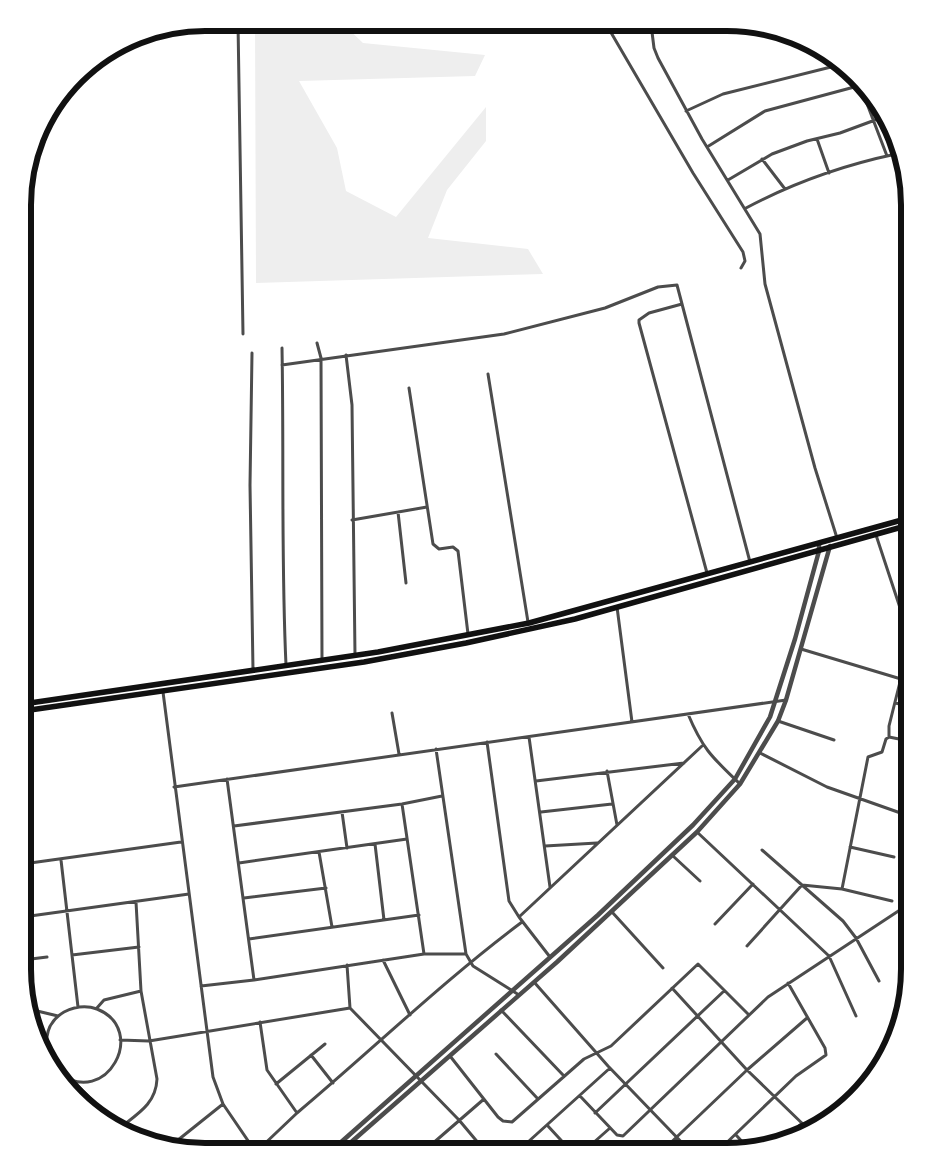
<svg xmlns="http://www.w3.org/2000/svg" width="932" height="1174" viewBox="0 0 932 1174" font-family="Barlow,sans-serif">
  <rect width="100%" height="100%" fill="#fff"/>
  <path fill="#eee" d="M255,23H342L363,43L485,55L475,76L299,81L337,148L346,191L396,217L486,107V141L447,190L428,238L528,249L543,274L256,283Z"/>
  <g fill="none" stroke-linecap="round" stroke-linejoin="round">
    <path stroke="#4c4c4c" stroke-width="3" d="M238,23L243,334
      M606,24L693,173L743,252L745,261L741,268
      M651,24L654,48L658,58L702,139L760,234L765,284L815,468L837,538
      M861,88L887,156
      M686,111L723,94L839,65
      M817,139L829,173
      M707,147L765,111L858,86
      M762,159L785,189
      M728,180L772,154L807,141L840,133L886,116
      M746,208C793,183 844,165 896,154
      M682,304L649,313L639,320V323L707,573
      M317,343L321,358L322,660
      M282,348C284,454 281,559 286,665
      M252,353L250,485L253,670
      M346,355L352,405L355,655
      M282,365L504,334L605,308L658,287L677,285L750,562
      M488,374L528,622
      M409,388L433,544L439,549L453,547L458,551L468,634
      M398,512L406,583
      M352,520L427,507
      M907,526L909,533
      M876,535L909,635
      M617,607L632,722
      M801,649L901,679
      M163,692L213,1077L223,1104L255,1151
      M895,703L909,706
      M392,713L399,754
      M688,714C703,750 713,758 740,784
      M778,721L834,740
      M529,737L550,887
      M889,737V726L909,646
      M487,742L509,901L519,917L550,957
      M436,749L466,954L473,966L519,995
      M760,753L827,787L909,816
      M607,771L617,825
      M227,779L254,980L424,954H466
      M536,781L684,763
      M909,786L906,780L909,767
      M174,787L786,700
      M402,804L424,954
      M342,812L347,848
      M541,812L612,804
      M234,826L402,804L442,796
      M697,832L829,956L856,1016
      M375,844L384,920
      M545,846L597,843
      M850,847L894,857
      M762,850L843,921L856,938L879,981
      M319,852L332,927
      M673,856L700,881
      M61,860L78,1007
      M239,863L407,839
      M23,864L181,842
      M842,889L868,757L882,752L886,739L889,737L909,741
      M244,898L326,888
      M909,900L907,896L909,878
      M612,912L663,968
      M23,917L189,894
      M519,917L702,746
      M715,924L753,884
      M249,939L419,915
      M747,946L802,885L842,889L892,901
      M72,955L139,947
      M23,960L47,957
      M383,960L410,1015
      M347,965L350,1008
      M534,982L608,1066L690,1151
      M201,986L254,980
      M672,988L747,1070L809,1130
      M96,1009L104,1000L141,991
      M33,1010L58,1016
      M501,1010L564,1076
      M120,1040L149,1041L350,1008L459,1120L485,1151
      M496,1054L538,1099
      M311,1055L333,1083
      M450,1056L498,1117L503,1121L512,1122L584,1059L611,1046L698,964L749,1015
      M55,1068C42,1050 43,1024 64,1012C74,1007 86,1005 97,1009C149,1030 106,1109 59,1073
      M72,1080L118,1126
      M276,1084L325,1044
      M580,1096L617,1135L623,1136L768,997L909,904
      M297,1113C372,1050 443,981 522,922
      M595,1113L724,991
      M547,1125L571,1151
      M121,1127C139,1113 156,1103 157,1079L141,991L136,902
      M736,1135L748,1148
      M788,1136L802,1123
      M173,1144L223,1104
      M240,1151L249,1144
      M257,1151L297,1113L267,1070L260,1022
      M424,1151L484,1099
      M518,1151L610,1068
      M584,1151L610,1128
      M662,1151L747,1070L807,1018
      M718,1151L796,1076L826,1055L825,1048L788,983"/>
    <path stroke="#4c4c4c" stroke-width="4.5" d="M331,1151L598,915L693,825L735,779L770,717L795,639L819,551V544
      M341,1151L557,962L697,832L740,784L778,721L786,700L830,546"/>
    <path stroke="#111" stroke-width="5.5" d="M23,704L378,652L529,623L909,518
      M23,711L364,662L466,643L575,619L909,525"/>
  </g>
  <path d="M0 0H932V1174H0ZM205 31H727A174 174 0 0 1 901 205V969A174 174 0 0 1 727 1143H205A174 174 0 0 1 31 969V205A174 174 0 0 1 205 31Z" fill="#fff" fill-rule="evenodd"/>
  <path fill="none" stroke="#111" stroke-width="6" d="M205 31H727A174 174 0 0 1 901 205V969A174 174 0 0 1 727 1143H205A174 174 0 0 1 31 969V205A174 174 0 0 1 205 31Z"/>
</svg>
